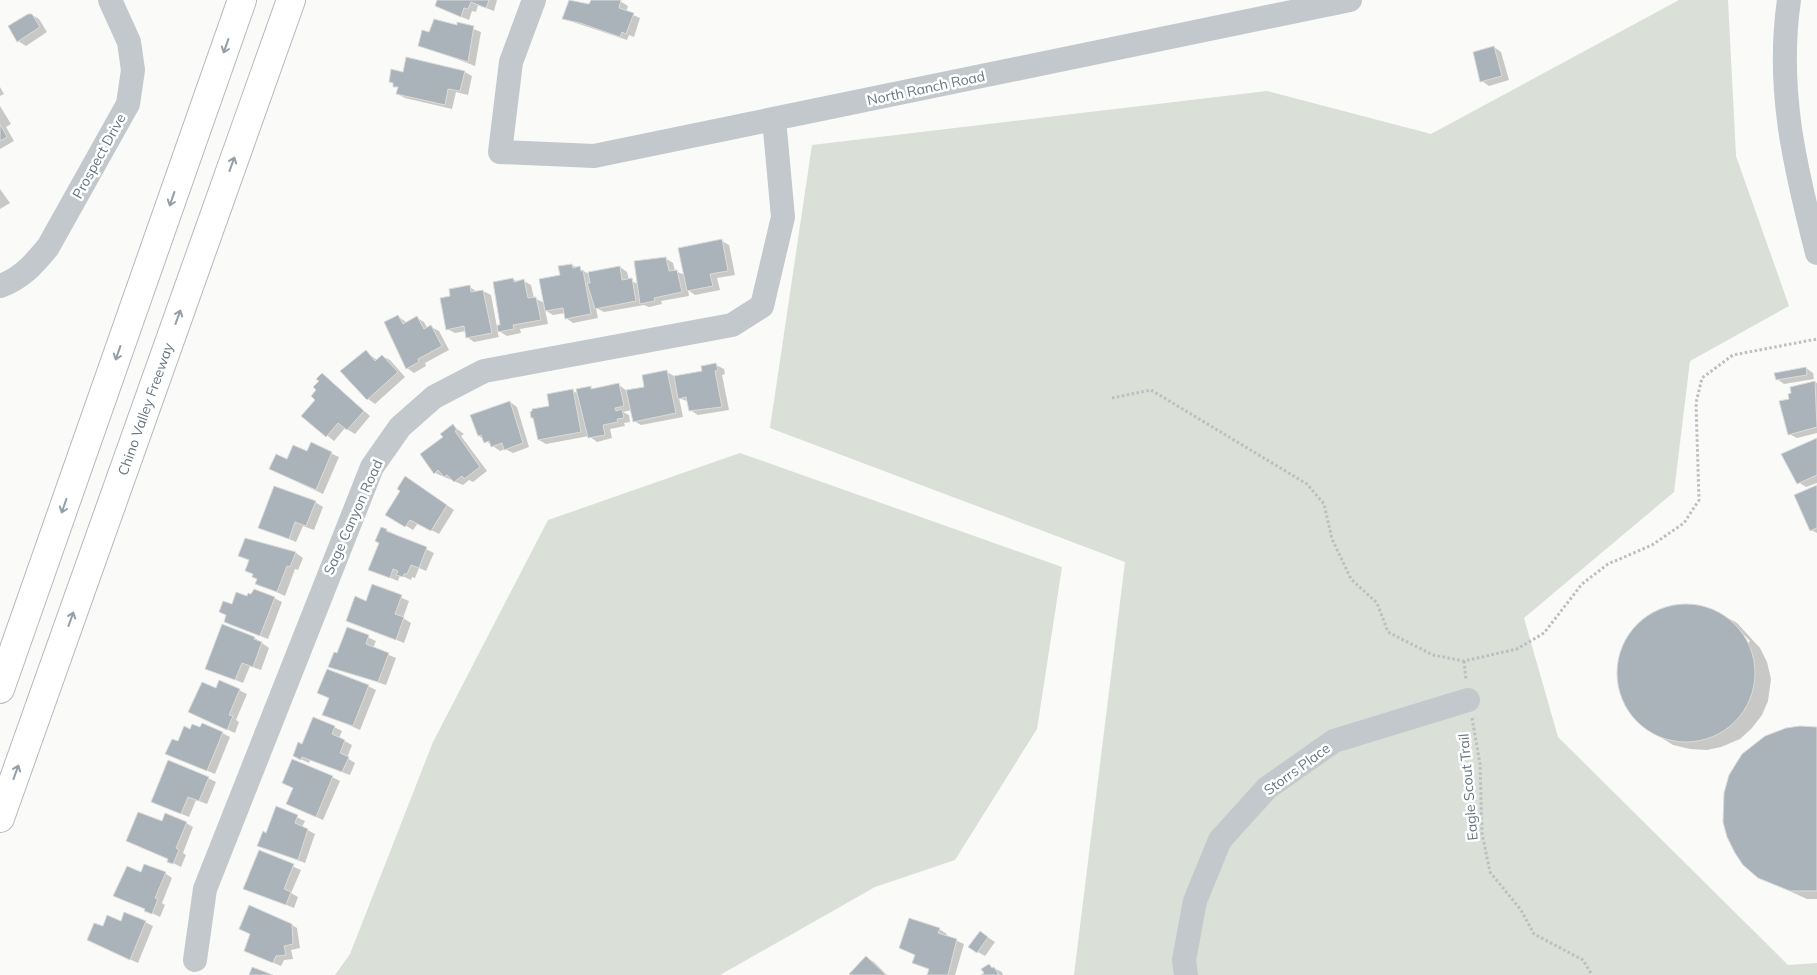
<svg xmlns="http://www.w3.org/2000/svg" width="1817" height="975" viewBox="0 0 1817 975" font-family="Mulish,sans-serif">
  <rect width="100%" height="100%" fill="#fafaf8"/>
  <path fill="#dadfd7" d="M1679,0H1728L1736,156L1789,306L1690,361L1674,492L1524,618L1558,737L1788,965L1817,963V975H1074L1125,562L770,428L812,145L1267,91L1431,134Z
    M740,453L1062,567L1037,729L955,860L875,887L720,975H335L350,954L433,742L548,520Z"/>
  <path fill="#0003" d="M437,0H497L494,11L478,5L476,12L472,11L469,20L444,10Z
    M571,0L590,6L592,0H618L628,6L626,12L640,18L634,37L629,35L627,40L564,19Z
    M32,15L39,19L47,32L26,46L18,41L10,27Z
    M458,23L481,32L475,66L420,45L430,33L458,27Z
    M1494,47L1501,52L1509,80L1489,86L1482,81Z
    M407,59L465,72L472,76L468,95L456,92L452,109L405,98L398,94Z
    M0,87L4,94L0,96Z
    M0,106L11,124L6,127L14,141L0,149Z
    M0,189L10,203L0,209Z
    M722,241L729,245L735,275L717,278L720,290L695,295L688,290L689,296L661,301L662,304L649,307L644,305L604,312L596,308L598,318L573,323L566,318L565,313L553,315L545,310L548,324L520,329L521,333L507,336L497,330L499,337L474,342L467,337L466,331L455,333L447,329L451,297L470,287L477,292L483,291L491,295L497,327L501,326L513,279L518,282L524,281L531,285L534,298L545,303L572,265L587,273L620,267L627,272L629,280L638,284L665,258L673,263L675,271L685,275Z
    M398,316L407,323L417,318L424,322L428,329L431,327L439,331L449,350L425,363L426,366L414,373L407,368Z
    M366,352L377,360L382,356L390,360L405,377L375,404L368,399L342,371Z
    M716,365L724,369L725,374L722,375L729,410L698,415L690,410L689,402L679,398L683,417L641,425L634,421L632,410L623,412L629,415L630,422L624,423L625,426L610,429L612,438L597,442L589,436L546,444L539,440L551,407L572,390L578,394L590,387L595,390L619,385L627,391L646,388L667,372L674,376L703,372Z
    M1806,368L1813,373L1814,379L1784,384L1777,379Z
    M322,374L370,416L355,434L345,428L334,441L303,416L317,400Z
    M1815,382L1817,383V433L1797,438L1789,434L1790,400Z
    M510,402L517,407L529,447L513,453L505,449L500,451L479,436Z
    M453,426L464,434L461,436L487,471L473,482L469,480L463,485L435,473L445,437Z
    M1817,439V483L1806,487L1795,480L1782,455Z
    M311,444L339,457L323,494L278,473L288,461L307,453Z
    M412,481L454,510L439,534L418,523L413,530L387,514Z
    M1817,486V533L1811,530Z
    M315,502L323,507L314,530L303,526L296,542L260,527Z
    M382,528L434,553L426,571L419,568L415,578L412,577L411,580L400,575L398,581L370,569L381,543Z
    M246,539L296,553L303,558L298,570L295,569L285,596L257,583L259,579L247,570L250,560Z
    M373,586L409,601L403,618L411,623L404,643L347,620L367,602Z
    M274,598L282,602L268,639L225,622L227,616L221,612L233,605Z
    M1674,605H1697L1721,614L1748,643L1750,641L1728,618L1737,623L1760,648L1767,662L1771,679L1768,701L1762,715L1752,728L1740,739L1721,747L1707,750L1690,749L1673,745L1657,735L1632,714L1618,685L1621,652L1626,639L1643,620Z
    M223,626L255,638L269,648L261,670L250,666L243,683L207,668Z
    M348,628L376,641L373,648L396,658L386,685L330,666L338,655Z
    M220,681L247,694L236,720L239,722L235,733L197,716Z
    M368,686L376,690L360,730L324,714L330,699L319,693Z
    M334,727L342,731L339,738L352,745L347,758L355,763L350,775L310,760L309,763L294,756L303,745Z
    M1817,729V899H1807L1759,877Z
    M191,730L222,733L230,737L215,774L167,754Z
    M332,777L340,781L323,820L287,804L294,788Z
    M208,778L216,782L207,804L196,800L189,817L160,805Z
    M277,808L305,821L302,827L315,834L305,863L259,845L266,834Z
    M162,823H186L193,827L183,853L186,855L181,867L169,861Z
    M259,852L301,870L291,893L298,897L294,908L245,888Z
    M165,873L172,878L162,903L165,905L160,917L146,910L142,874Z
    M122,922H145L153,926L138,963L88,940L104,928Z
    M289,923L297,928L300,948L291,950L293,959L284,960L281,966L253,954L252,934Z
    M939,929L947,934L946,936L964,944L955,975H928L930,970L914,962Z
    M980,932L995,942L985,956L978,952Z
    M867,958L874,962L887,975H852Z
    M989,966L1002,972L1003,975H983Z"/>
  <path fill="#aab3b9" stroke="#dcdcda" d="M437,0H489L486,8L471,2L468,9L464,8L461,17L435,6Z
    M569,0L589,4L591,0H621L619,8L634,13L626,34L622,32L620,37L580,23L562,19Z
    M28,14H32L40,27L17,42L8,26Z
    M434,19L457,25V22L474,26L468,62L418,46L422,30L429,32Z
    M1494,46L1502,76L1480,82L1473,52Z
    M406,57L465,71L460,91L448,89L445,105L396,94L398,87H393V83L389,82L391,69L403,72Z
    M0,124L7,137L0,141Z
    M722,239L728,271L710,274L713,286L687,291L678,248Z
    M666,257L669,271L677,270L682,292L654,298L655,301L640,304L634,261Z
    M572,264L573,268L580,266L581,271L583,270L591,314L565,319L563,308L545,311L539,279L560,275L558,266Z
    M620,266L622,280L632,278L636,301L595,309L587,283H590L588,272Z
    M513,278L514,282L524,279L528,298L536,297L541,320L513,325L514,329L498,332L497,325H500L493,282Z
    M470,285L471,292L483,290L492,333L466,338L464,326L446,330L440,298L450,296L449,289Z
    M398,315L403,324L417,316L424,329L431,325L442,346L418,359L419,362L406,369L384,322Z
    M366,350L375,361L382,355L398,372L367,400L340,371Z
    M716,363L718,370L715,371L722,407L689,411L686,397L678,399L674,376L702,371L701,366Z
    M1806,367L1807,375L1776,380L1774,373Z
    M667,370L676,413L633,422L626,390L644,387L642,375Z
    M322,373L364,411L347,430L338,423L326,437L301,416L315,400L311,396L316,390L313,387L319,381L316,379Z
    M1815,381L1817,427L1788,435L1779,401L1789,399L1788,394L1791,393L1790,387Z
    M619,383L624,406L615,408L616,411L622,409L624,418L617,419L618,422L603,425L605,435L588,438L576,389L591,386V389Z
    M573,389L581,432L538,440L533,418H531L530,412L532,411V409L549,406L547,394Z
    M510,401L523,443L504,450L502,443L491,447L489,441L484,443L481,435L478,436L470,415Z
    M453,424L457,430L455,431L480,467L464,479L462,476L454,482L447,475L444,477L438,470L434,474L420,454L443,437L440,434Z
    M1817,438V475L1797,484L1781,454Z
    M311,442L332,452L316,490L269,469L276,454L287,459L293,445L307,451Z
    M405,476L447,505L431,531L410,520L405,527L385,515L400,491L397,489Z
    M1817,485V528L1810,531L1794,495Z
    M274,486L316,501L306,526L295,522L289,539L258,528Z
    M381,527L387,529L386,531L427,547L419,568L411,565L407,574H404L403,577L396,575L398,571L393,569L390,578L368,570L379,543L375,541Z
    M245,538L296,552L290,567L287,566L277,592L255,584L257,579L252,577L253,574L245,571L249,560L238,556Z
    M372,584L402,595L395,614L404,617L396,640L346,621L355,596L366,601Z
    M254,589L275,597L260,636L224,622L226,615L219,612L223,601L232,604L236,592L247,596L248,593L251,594Z
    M1617 673a69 69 0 1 1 138 0a69 69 0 1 1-138 0Z
    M222,624L255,637L254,639L262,642L253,667L242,663L235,680L205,669Z
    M347,627L369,635L366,644L389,653L378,682L328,667L334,652L337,653Z
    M327,669L369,685L353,726L322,715L329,698L317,693Z
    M219,680L240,689L229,715L233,716L227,730L188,712L202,682L216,688Z
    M313,717L335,726L332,734L345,740L340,753L349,757L342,772L302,757L301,760L293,756L298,742L302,744Z
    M202,723L223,732L207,771L165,754L172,739L178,741L184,726L190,729L192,724L200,727Z
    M1800,726L1817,727V891H1790L1758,878L1743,865L1735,853L1727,837L1723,822L1724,793L1729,775L1742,754L1765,736L1786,728Z
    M292,759L333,776L316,817L286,804L293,788L282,783Z
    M168,760L209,777L199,801L188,797L181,814L151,802Z
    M276,806L298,815L295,823L308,829L298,860L257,846L263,831L266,833Z
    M138,812L162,821L165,813L187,822L176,848L179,850L173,864L167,862L168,859L126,841Z
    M259,850L294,864L284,889L291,892L286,905L243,889Z
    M144,864L166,872L155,898L158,899L152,914L144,911L145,909L113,896L127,866L141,872Z
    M249,905L292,924L293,944L284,946L286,955L276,956L273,963L244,951L250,934L239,929Z
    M124,912L146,921L130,960L87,940L94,923L103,926L107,915L121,921Z
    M909,918L940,928L938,933L957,939L948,975H927L929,969L912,963L915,955L899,948Z
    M980,931L988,937L977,953L968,947Z
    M866,956L886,975H851L849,974Z
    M989,964L992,968L994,967L999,975H981L984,973L981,969Z
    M252,967L273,975H249Z"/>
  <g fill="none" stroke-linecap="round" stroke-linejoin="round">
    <defs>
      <g id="highway">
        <path d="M0,689L242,0"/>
        <path id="s1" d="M0,818L291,0"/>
      </g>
    </defs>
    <use href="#highway" stroke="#b4b9bd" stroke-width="30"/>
    <path stroke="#bbbfc2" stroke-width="3" stroke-dasharray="2.5 2.5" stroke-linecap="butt" d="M1112,398L1151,390L1307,484L1324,504L1332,539L1351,579L1377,603L1388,632L1433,655L1464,661L1517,649L1544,633L1582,584L1608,564L1652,545L1684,523L1699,500L1696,403L1702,378L1733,355L1817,339
      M1464,661L1466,680
      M1472,718L1480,764L1482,833L1490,872L1521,910L1534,934L1583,960L1592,975"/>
    <path stroke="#c3c8cc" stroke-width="24" d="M534,0L511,62L500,152L594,156L1350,0
      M1789,0C1776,89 1795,167 1817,253
      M0,286C21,279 34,264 48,247L128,104L133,70L129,42L110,0
      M195,960L205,889L372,467L400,427L434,397L484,371L732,325L762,306L783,217L774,119
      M1186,975L1184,960L1195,901L1220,840L1267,788L1334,741L1468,700"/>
    <use href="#highway" stroke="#fff" stroke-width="28"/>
  </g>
  <defs><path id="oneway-shaft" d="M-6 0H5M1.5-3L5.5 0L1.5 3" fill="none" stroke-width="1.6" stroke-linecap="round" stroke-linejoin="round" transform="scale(1.25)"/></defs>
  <g stroke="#939fa8">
    <use href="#oneway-shaft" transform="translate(226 46) rotate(109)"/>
    <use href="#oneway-shaft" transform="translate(232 164) rotate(-70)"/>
    <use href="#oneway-shaft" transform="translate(172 199) rotate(109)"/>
    <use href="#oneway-shaft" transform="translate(178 317) rotate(-70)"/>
    <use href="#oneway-shaft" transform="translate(118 353) rotate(109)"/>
    <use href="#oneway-shaft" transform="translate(64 506) rotate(109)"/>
    <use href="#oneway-shaft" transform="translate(71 619) rotate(-70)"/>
    <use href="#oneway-shaft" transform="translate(16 772) rotate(-70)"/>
  </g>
  <g text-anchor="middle" stroke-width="5" stroke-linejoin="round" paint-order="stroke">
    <g font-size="14" fill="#657683" stroke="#fff">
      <text transform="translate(926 88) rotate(-12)" y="5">North Ranch Road</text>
      <text transform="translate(99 156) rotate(-61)" y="5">Prospect Drive</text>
      <text dy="5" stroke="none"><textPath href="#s1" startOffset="434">Chino Valley Freeway</textPath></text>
      <text transform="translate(353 517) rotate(-66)" y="5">Sage Canyon Road</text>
      <text transform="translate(1297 769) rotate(-36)" y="5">Storrs Place</text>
      <text transform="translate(1468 787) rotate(-95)" y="5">Eagle Scout Trail</text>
    </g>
  </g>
</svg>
